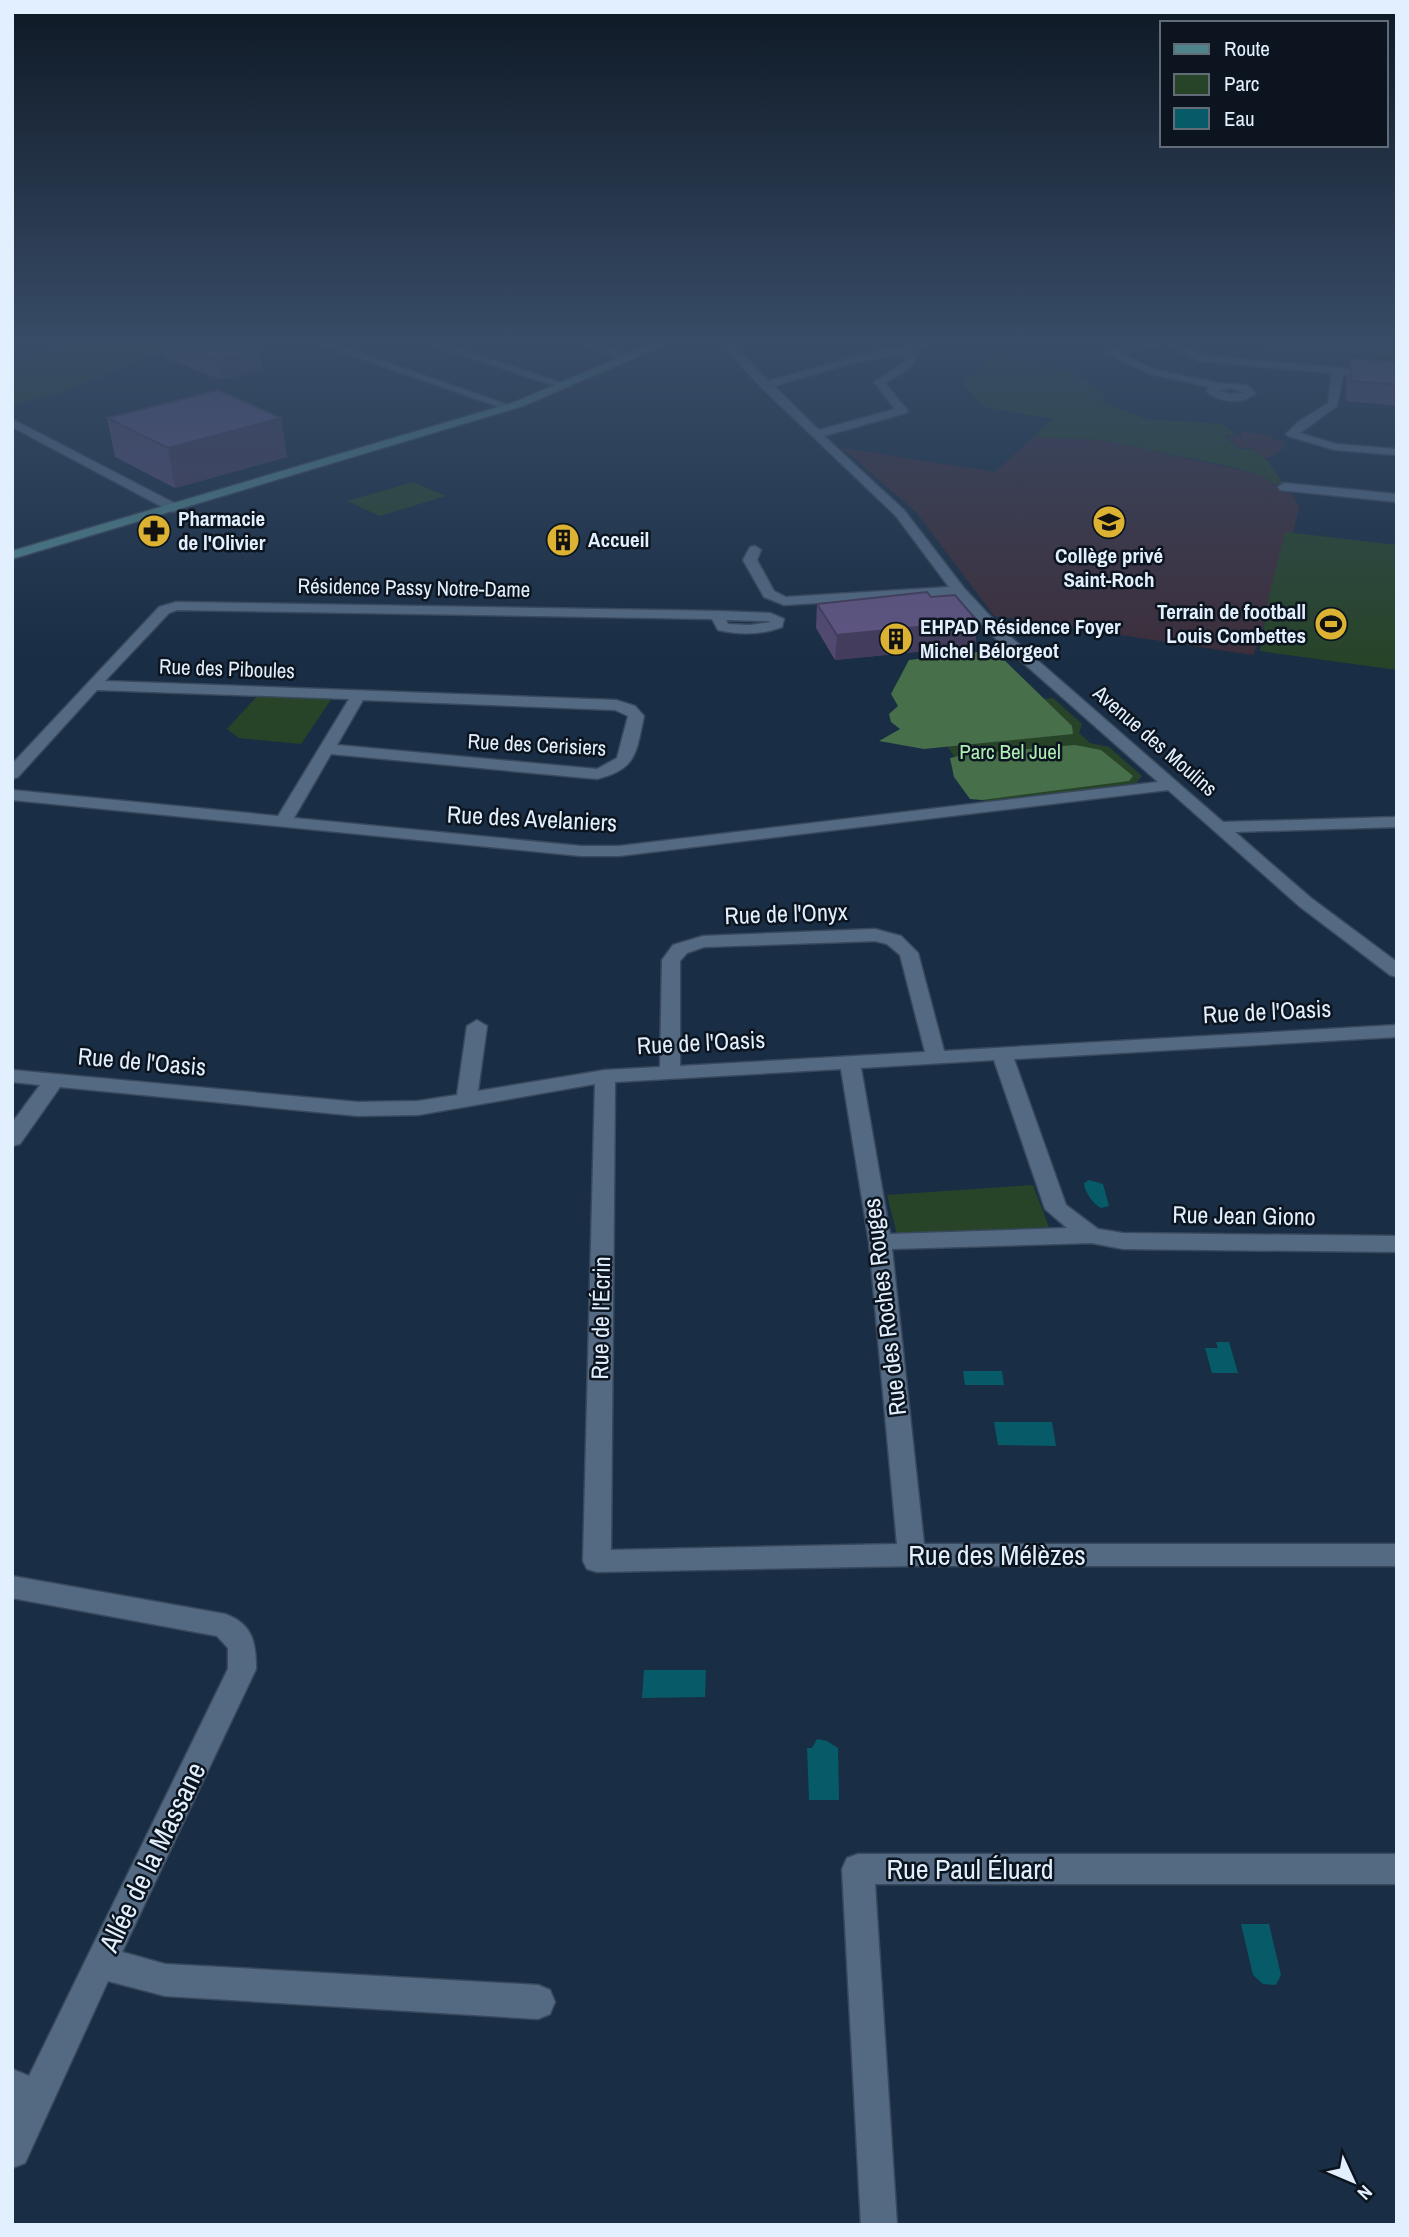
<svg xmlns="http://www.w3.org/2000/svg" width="1409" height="2237" viewBox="0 0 1409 2237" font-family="'Archivo Narrow',sans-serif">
  <rect width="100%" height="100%" fill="#192e44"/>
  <path fill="#3d2e3b" d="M1238,431L1273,436V439L1284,441L1281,444L1287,446L1271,457L1263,458L1254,449L1239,448L1227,437L1244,436Z
    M1033,437L1101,440L1228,467L1263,476L1274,484L1290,489L1299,507L1293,533H1285L1261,637L1253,655L994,616L916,512L842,448L995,472Z"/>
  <path fill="#274429" d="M76,344H197L147,357L64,392L12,405V363Z
    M1227,344H1397V358Z
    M1005,353L1078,374L1106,395L1100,401L1146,419L1223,424L1236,435L1224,436L1239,449L1254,450L1268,461L1284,485L1274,484L1263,476L1228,466L1101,440L1033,437L1052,419L985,407L961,383L982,368L992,354Z
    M413,482L446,496L380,516L347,501Z
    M1285,532L1397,545V670L1260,651L1269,596Z
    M258,695L332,698L301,744L239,738L227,729Z
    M1053,698L1082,724L1079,733L1090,743L1109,747L1142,776L1136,783L985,803L926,714Z
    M1033,1185L1049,1227L898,1238L887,1195Z"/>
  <path fill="#476f4a" d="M994,650L1072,726L1073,734L924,749L879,741L900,729L891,722L889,714L898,706L891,694L909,660Z
    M1075,745L1101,750L1133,776L1129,781L982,800L970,799L954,777L950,758L968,754Z"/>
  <path fill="#075a68" d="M1089,1180L1103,1184L1109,1206L1101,1208C1093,1204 1084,1191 1084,1183Z
    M1216,1342H1229L1238,1373H1212L1205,1348H1218Z
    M963,1371H1002L1004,1385H965Z
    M994,1422H1052L1056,1446L998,1445Z
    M644,1670H706L705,1697L642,1698Z
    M817,1739L827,1741L838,1748L839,1800H809L807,1748H812Z
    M1241,1924H1269L1281,1975L1276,1985L1263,1984L1253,1975Z"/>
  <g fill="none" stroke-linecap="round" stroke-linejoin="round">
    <defs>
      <path id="street" d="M319,344H335L514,407L505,409Z
        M429,344H446L570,386L561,388Z
        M581,344H598L635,358L626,360Z
        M721,344H732L769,381L856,356L913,344H929L918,350C917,368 899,374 885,383L908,411L906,413L824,436L904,510L964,588L1005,632L1223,822L1397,817V827L1235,832L1311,898L1397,962V977L1390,975L1299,906L1168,790L619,856H581L12,800V790L278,816L349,699L97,690L18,777L12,779V764L159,607L176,602L717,611L770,613L784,619L782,627C761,635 740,635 718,630L712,619L177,610L169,613L105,681L616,700L635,706L644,716C636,753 637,769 597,779L331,754L294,818L581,846H619L1158,782L995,638L955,595L784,605L764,597L743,560L750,547L755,546L761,550L757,560L774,591L786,597L949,587L896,516L761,387ZM908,353L903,363L874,382L895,409L819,430L774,386L857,362ZM726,620L769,621L770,622L750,625L728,624ZM363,700L615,710L628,716L617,758L597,769L337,745Z
        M1165,344L1119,353L1157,370L1218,383L1247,385L1256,393C1242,405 1219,403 1206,391L1209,387L1150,374L1105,353L1123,345ZM1230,388L1244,393L1231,394L1218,391Z
        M1169,344H1182L1200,355L1397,373V379L1343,374L1337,406L1300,433L1336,444L1397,449V455L1335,450L1288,436L1286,434L1298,422L1328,403L1332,373L1198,361Z
        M12,419L178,505L180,508L174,512L170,511L12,427Z
        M1284,483L1397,494V502L1280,490L1278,487Z
        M875,929L901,936L918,953L944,1051L1397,1025V1037L1014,1059L1066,1205L1098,1229L1123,1233L1397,1236V1252L1123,1249L1091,1243L892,1249L924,1544H1397V1566H912L597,1572L587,1569L583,1561L595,1084L418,1115L358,1116L60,1087L20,1144L12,1146V1123L40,1085L12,1082V1070L358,1102L418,1101L457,1095L467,1026L477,1020L487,1026L478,1091L605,1070L660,1067L662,960L673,945L703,936ZM875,941L887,944L900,955L925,1052L680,1066V961L687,953L704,947ZM994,1060L1045,1209L1067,1228L890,1234L861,1068ZM841,1069L869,1242L897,1544L611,1550L615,1082Z
        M12,1576L225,1614C253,1624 256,1643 256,1669L122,1952L165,1964L538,1985L550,1990L555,2002L550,2014L538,2019L165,1996L108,1981L25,2163L12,2168V2069L29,2076L228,1669V1648L217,1636L12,1598Z
        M858,1854H1397V1884H875L897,2225H861L842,1869L847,1858Z"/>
      <path id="secondary" d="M651,344H666L523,406L12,559V551L515,402Z"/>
    </defs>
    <use href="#street" stroke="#39495d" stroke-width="3"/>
    <use href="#secondary" stroke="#39495d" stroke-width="3"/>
    <use href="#street" fill="#546a83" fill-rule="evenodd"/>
    <use href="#secondary" fill="#4e848a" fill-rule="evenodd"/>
  </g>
  <path fill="#534971" d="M161,345H243L262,370L222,380L163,357Z
    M1351,358L1397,362V406L1346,401L1347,378Z
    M107,418H281L287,457L175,488L115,457Z
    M931,597L977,621L975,646L835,660L816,628L817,604Z"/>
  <path fill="#443c5c" d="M259,350L262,370L222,380L219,360Z
    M281,418L287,457L175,488L168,448Z
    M977,621L975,646L835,660L837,635Z"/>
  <path fill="#615583" stroke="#443c5c" stroke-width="2" d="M178,345H243L259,350L219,360Z
    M1351,358L1397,362V385L1351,381Z
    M218,390L281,418L168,448L107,418Z
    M927,592L931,597L955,595L977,621L837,635L817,604Z"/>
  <linearGradient id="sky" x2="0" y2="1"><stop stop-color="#0e1925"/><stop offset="0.52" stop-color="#384c67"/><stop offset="1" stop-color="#384c67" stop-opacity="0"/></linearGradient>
  <rect width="1409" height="658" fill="url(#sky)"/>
  <defs>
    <symbol id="school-disc" viewBox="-11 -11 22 22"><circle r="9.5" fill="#dcb233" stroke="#0c151f"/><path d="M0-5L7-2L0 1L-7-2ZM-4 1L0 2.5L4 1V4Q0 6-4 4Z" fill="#111"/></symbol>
    <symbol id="pharmacy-disc" viewBox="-11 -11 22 22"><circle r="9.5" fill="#dcb233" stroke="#0c151f"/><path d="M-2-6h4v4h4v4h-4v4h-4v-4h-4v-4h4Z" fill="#111"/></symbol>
    <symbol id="building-disc" viewBox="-11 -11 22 22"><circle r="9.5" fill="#dcb233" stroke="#0c151f"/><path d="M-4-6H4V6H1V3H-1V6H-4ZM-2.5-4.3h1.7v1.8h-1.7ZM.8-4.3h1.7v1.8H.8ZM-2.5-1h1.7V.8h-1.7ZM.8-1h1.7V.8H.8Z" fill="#111"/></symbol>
    <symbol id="stadium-disc" viewBox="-11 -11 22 22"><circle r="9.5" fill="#dcb233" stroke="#0c151f"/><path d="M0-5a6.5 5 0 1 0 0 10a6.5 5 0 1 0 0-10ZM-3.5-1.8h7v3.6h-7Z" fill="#111"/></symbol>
  </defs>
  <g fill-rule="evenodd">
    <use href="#school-disc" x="1090" y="503" width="38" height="38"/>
    <use href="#pharmacy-disc" x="135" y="512" width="38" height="38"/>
    <use href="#building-disc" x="544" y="521" width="38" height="38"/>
    <use href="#stadium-disc" x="1312" y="605" width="38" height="38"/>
    <use href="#building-disc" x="877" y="620" width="38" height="38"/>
  </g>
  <g text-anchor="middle" stroke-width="5" stroke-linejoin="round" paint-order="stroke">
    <g font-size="21" font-weight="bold" fill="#e2effe" stroke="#0c151f" text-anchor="start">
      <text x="178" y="526">Pharmacie<tspan x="178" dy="24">de l'Olivier</tspan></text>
      <text x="588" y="547">Accueil</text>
      <text x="1109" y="563" text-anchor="middle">Collège privé<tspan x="1109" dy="24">Saint-Roch</tspan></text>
      <text x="1306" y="619" text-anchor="end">Terrain de football<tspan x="1306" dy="24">Louis Combettes</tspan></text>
      <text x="920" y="634">EHPAD Résidence Foyer<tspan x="920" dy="24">Michel Bélorgeot</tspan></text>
    </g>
    <g font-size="21" fill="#e2effe" stroke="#0c151f">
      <text transform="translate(414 588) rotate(1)" y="7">Résidence Passy Notre-Dame</text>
      <text transform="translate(227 669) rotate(2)" y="7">Rue des Piboules</text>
      <text transform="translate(1155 741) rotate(41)" y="7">Avenue des Moulins</text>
      <text transform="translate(537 745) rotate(3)" y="7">Rue des Cerisiers</text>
    </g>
    <g font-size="21" fill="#aeeeb3" stroke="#0c151f">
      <text x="1010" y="759">Parc Bel Juel</text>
    </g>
    <g font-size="24" fill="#e2effe" stroke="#0c151f">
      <text transform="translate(532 819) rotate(3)" y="8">Rue des Avelaniers</text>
      <text transform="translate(786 914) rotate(-2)" y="8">Rue de l'Onyx</text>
      <text transform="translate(1267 1012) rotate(-3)" y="8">Rue de l'Oasis</text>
      <text transform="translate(701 1043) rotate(-3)" y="8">Rue de l'Oasis</text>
      <text transform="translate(142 1062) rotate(5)" y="8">Rue de l'Oasis</text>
      <text transform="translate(1244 1216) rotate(1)" y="8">Rue Jean Giono</text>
      <text transform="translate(885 1307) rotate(-97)" y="8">Rue des Roches Rouges</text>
      <text transform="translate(601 1318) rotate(-89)" y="8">Rue de l'Écrin</text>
    </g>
    <g font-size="28" fill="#e2effe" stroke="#0c151f">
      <text x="997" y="1565">Rue des Mélèzes</text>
      <text transform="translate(152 1857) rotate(-64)" y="10">Allée de la Massane</text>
      <text x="970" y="1879">Rue Paul Éluard</text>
    </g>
  </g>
  <rect width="1409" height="2237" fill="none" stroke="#e2effe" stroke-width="28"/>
  <rect x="1160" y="21" width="228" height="126" fill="#0c151f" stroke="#626c78" stroke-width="2"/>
  <rect x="1174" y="44" width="35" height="10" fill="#4e848a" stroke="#626c78" stroke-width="2"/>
  <text x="1224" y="56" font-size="21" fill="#e2effe">Route</text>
  <rect x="1174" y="74" width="35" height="21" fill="#274429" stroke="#626c78" stroke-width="2"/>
  <text x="1224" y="91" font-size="21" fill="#e2effe">Parc</text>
  <rect x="1174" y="108" width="35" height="21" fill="#075a68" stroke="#626c78" stroke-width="2"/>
  <text x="1224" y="126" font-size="21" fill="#e2effe">Eau</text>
  <g transform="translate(1353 2181) rotate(134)" stroke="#0c151f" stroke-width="5" paint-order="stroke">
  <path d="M0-5L12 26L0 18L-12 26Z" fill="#e2effe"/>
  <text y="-10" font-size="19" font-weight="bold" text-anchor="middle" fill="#e2effe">N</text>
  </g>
</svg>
